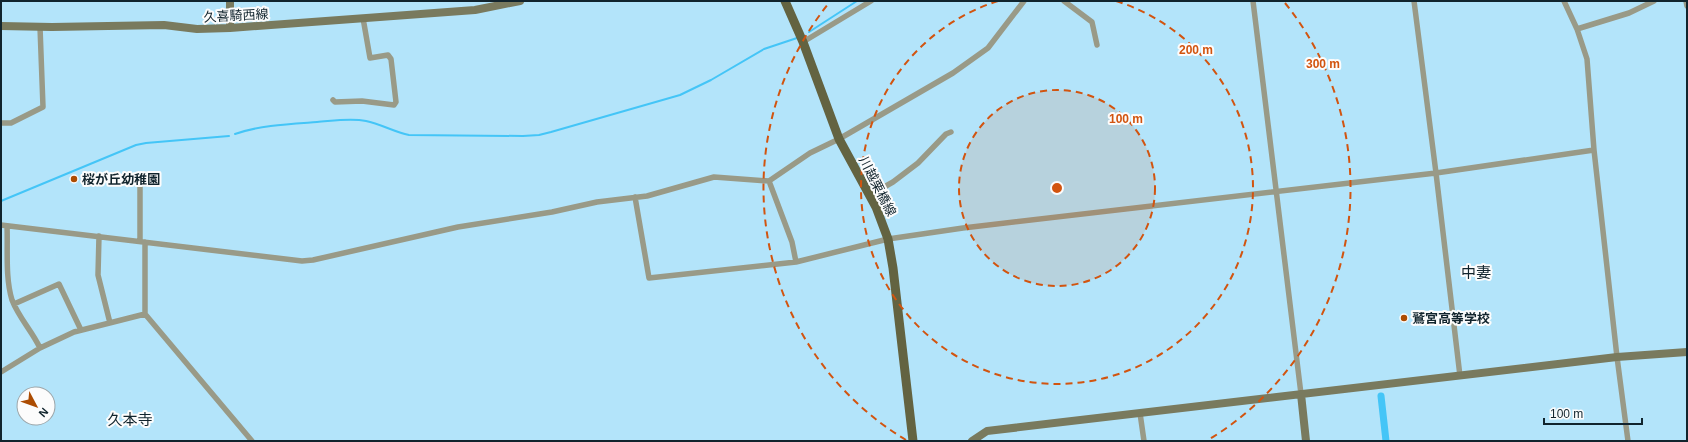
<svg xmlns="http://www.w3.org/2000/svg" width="1688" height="442" viewBox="0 0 1688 442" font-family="Arial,'Noto Sans JP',sans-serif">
  <rect width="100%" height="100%" fill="#b3e4fa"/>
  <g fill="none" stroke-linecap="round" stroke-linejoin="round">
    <path stroke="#44c5f7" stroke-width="2" d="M809,32L857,1
      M235,134C261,125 289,124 317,122C332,121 350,118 366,121C381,124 394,132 409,135L523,136L539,135L551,132L680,95L711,80L764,49L797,38
      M1,201L136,145L146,143L229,136"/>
    <path stroke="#44c5f7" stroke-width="7" d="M1381,396L1386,441"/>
    <path stroke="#999a87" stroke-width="5.5" d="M1064,1L1092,22L1097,45
      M1253,1L1301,394
      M1414,1L1436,173L1460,376
      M1564,1L1577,29L1587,59L1594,150L1617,357L1628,441
      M1686,1L1687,6
      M1577,29L1629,13L1654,1
      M803,42L871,1
      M333,100L335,102L362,101L394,105L396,102L391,59L388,55L370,58L363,18
      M1,123H11L43,107L40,27
      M769,181L792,242L796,262
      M140,184V241
      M870,195L893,182L918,163L946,134L951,132
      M635,197L649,278L796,262L888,239L963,228L1436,173L1594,150
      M1,225L302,261L313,260L458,227L552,212L597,202L647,196L714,177L769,181L810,153L839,139L953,73L988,48L1024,1
      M7,226C8,249 5,277 12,300C19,318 32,331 40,348
      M99,236L98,275L110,323
      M145,242V314L252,441
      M14,304L59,284L81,330
      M1,372L40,348L74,332L145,314
      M1140,413L1144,441"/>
    <path stroke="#797a5e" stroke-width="8" d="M1,26L52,27L164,25L197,29L230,28L475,10L520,1
      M230,28V1
      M1301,394L1306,441
      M972,441L987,431L1617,357L1687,352"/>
    <path stroke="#636341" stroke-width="9" d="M785,1L803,42L839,139L876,207L888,239L893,268L913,441"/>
  </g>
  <circle cx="1057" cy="188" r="98" fill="#d2540f" fill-opacity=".12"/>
  <g fill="none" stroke="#d2540f" stroke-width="2" stroke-dasharray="7 5">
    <circle cx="1057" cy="188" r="98"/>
    <path d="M1116 1A196 196 0 1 1 998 1"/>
    <path d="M906 440A294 294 0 0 1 829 3M1285 3A294 294 0 0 1 1208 440"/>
  </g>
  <g fill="#ac4c02" stroke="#fcfcfc" stroke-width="1.5">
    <circle cx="74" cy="179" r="4"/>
    <circle cx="1404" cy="318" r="4"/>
  </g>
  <g text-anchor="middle" stroke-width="4" stroke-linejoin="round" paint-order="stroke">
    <g font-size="13" fill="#11242d" stroke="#fcfcfc">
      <text transform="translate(236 15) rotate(-3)" y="5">久喜騎西線</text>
      <text transform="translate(878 186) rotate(63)" y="5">川越栗橋線</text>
    </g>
    <g font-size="13" font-weight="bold" fill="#11242d" stroke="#fcfcfc" text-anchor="start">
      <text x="82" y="184">桜が丘幼稚園</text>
      <text x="1412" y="323">鷲宮高等学校</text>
    </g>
    <g font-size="15" fill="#11242d" stroke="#fcfcfc">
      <text x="1476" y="278">中妻</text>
      <text x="130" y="425">久本寺</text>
    </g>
  </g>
  <circle cx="1057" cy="188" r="6" fill="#d2540f" stroke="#fcfcfc" stroke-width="2"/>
  <g font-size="12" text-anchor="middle" font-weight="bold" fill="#d2540f" stroke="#fcfcfc" stroke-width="4" stroke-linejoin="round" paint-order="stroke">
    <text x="1196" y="54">200 m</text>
    <text x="1323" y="68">300 m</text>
    <text x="1126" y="123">100 m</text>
  </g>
  <rect width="1688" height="442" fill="none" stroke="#11242d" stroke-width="4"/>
  <g transform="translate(36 406) rotate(131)"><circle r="19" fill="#fcfcfc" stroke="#9ea6a9"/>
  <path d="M0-3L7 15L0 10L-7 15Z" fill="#ac4c02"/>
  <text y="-6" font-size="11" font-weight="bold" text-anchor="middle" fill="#11242d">N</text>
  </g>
  <path d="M1544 418v6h98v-6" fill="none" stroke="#11242d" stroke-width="2"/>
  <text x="1550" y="418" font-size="12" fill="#11242d" stroke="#fcfcfc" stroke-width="3" paint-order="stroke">100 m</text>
</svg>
